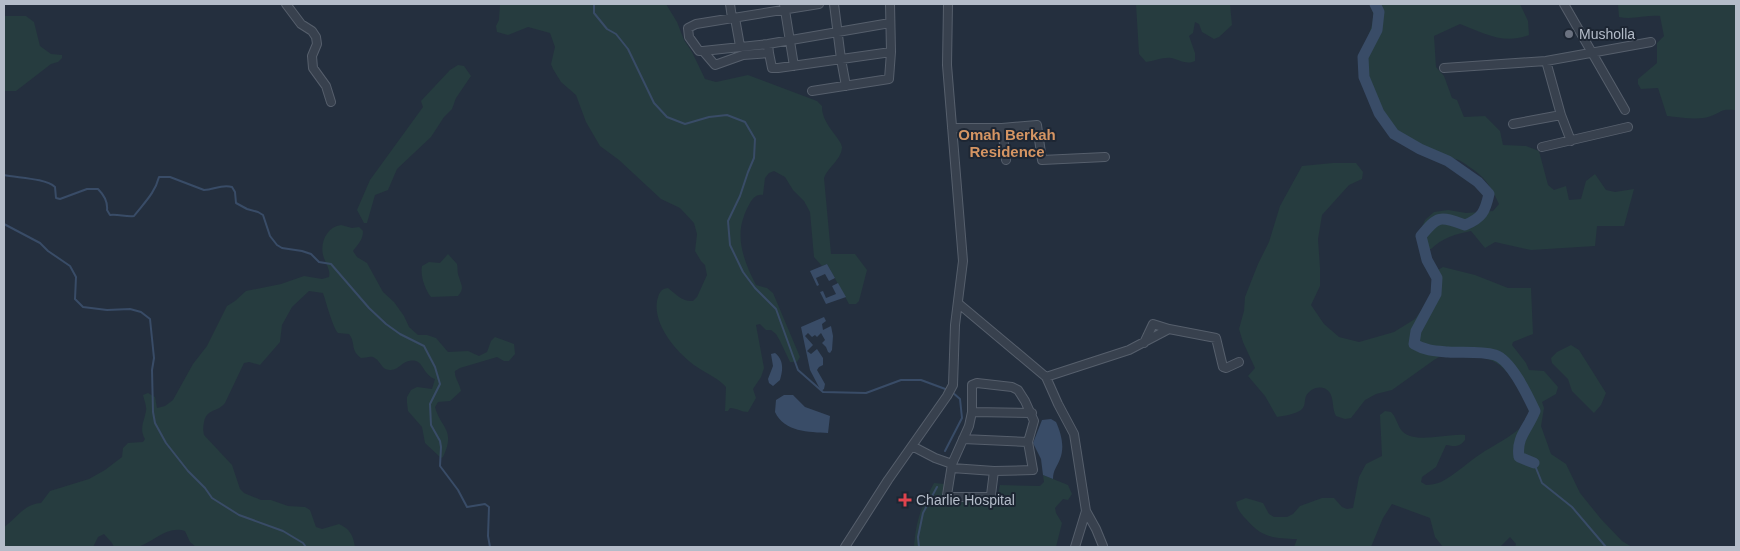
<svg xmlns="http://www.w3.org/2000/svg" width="1740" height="551" viewBox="0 0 1740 551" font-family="Arial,sans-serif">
  <rect width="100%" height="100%" fill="#242f3e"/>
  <path fill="#263c3f" d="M500,4H666L677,22L684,40L692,52L705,79L716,82L748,75L817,101L822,106C821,124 843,140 842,148C841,160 828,167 824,178L831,254H855L867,270L859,301L856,304H849L827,264L822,266L814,257L810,212L804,201L793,190L785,177L774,171L769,173L765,178L763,195C756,194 752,199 749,205C747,209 745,212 744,216C735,239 745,264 756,285L767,288L773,293L800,357L797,362H790L780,341L776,334L771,330H766L760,324L756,325L764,368L761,377L753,389L756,398L748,412C741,412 737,408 730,408L728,411H725L726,387C718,378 707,374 697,367C678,354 653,326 657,301C659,293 660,289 668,288C676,294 682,302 693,301L697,297L707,275L705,265L701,261L695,251L697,234L694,223L680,208L661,199L619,160L600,146L586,122L576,95L561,82L553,69L551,64L555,47L550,33L528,27L508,35L497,32L496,26L499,20Z
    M1136,4H1230L1232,25L1219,37L1214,39L1202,32L1199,24L1195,22L1193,33L1189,36L1195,53V61C1186,65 1180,60 1171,58C1164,57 1154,61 1146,62L1139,54Z
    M1370,4H1520L1528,21L1529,35C1504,45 1483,33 1460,24L1434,36L1436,67L1444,76L1452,98L1457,100L1464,117L1485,116L1500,131L1503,145L1526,146L1539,151L1548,185L1554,190L1566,186L1569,200L1581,199L1586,181L1595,174L1606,190L1615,192L1634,189L1624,226H1597L1595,246L1531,250L1495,242L1485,248L1471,231C1456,234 1442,238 1431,249H1423L1420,231L1425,220L1434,212L1448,210L1466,213L1493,211L1499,204C1491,186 1485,177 1468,166C1464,163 1460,160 1455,159C1451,157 1445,156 1440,156C1436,156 1433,158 1429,157C1417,153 1395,140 1388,130C1376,115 1360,77 1361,59C1363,40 1380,22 1370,4Z
    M1618,4H1736V110C1718,109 1725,111 1711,116C1698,121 1680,117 1667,116L1658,88L1641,89L1638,84V79L1657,63V43L1664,36L1660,16C1646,15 1632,20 1619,17Z
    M4,16H26L34,22L40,46L51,54L62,55V58L58,62L51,64L16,91H4Z
    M458,65L464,66L471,76L456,98L452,109L444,117L431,137L397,169L388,190L375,195L367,223H364L357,210L370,180L423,107L421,101L450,70Z
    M1333,163H1356L1363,172L1362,179L1349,185L1322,215L1318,239L1320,268V286L1311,305L1324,324L1339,337L1359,342L1394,332L1415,319L1434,293L1433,273L1443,267L1475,275L1508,288H1531L1533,334L1513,342L1512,345L1526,363L1529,370L1544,371L1558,387L1556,394L1542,402L1544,408L1541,426L1551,454L1566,464L1580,493L1601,519L1622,541L1632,547H1515L1516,544L1510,537L1500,547H1443L1435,537L1430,518L1392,504L1383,518L1371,547H1294L1297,539C1273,538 1262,538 1246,519C1241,514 1237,509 1236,502L1246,498L1263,503L1269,514L1274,517H1287L1293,514L1300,506L1322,498H1334L1342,507L1347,509L1353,508L1359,477L1366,464L1382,456L1380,415L1385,411L1391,412C1397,418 1397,426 1403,432C1416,444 1448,433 1465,435V440C1459,448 1454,446 1446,445L1436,467L1422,477L1421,482L1426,485C1431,485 1436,484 1441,482C1455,475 1468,462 1482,453C1494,445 1521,432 1528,419C1532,411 1525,401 1521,394C1500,352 1481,355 1439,357L1434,360L1392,390L1376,394L1365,400L1351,418L1345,419L1336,416C1332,409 1334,400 1330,393C1324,384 1311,387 1306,396C1304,401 1306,406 1301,410C1295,414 1284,416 1277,417L1265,396L1248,376L1255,368L1243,342L1239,329L1244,311L1245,297L1258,264L1269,242L1280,206L1302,166Z
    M341,225L352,228L359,227L363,231C363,240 358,244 353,251L357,257L367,263L383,292L394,302L404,316L409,327L418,335H427L436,338L448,352L468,351L479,356L487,352L491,341L495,337L514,344L515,354L509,361H504L497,357L460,368L455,371C454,377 460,384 461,391L450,401L438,402L435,407C441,429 456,429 443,457L441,458L425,443L422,427L408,411L407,403V397L411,390L417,387L432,389L435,379C424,375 423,363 416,361C403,358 400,370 391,370C381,371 381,360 373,357C370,356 365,358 361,358C350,350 356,343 349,334L338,333C333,328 326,302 323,293L309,291L292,307L282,325L280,342L260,365L249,362L244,363L225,403C217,413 207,408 204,422C203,427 203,430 204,435L232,465L240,489L244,493L261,500H271L288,506L305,507L310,510L316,527L322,529L339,524C350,529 353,535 355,547H196L190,542L185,531C168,525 153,542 138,547C131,549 121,547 114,547L112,543L104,534L98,537L93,547H4V527C17,518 24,504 41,503L50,491L89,479L105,470L122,457L123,448L128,443L143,442L145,439C139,429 144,422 146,411C147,406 144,400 143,395L148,393L155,397L157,408L165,406L173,400L193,364L207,346L227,306L235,301L246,291L281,284L304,276L322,279L329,277C331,270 325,263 323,255C320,242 327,227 341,225Z
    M448,254L457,264C458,268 457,273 459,277C461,285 465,288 458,296L431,297C425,290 420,275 422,266L429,262L440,263Z
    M1571,345L1579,350L1606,393L1601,405L1594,413L1572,391L1568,379L1552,363L1551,358L1557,352Z
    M1043,475L1068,485L1072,494L1068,500L1063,499L1055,508L1056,513L1062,523L1056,547H914C916,520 921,507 934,483L944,484L941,500L993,501L997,500L1000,485L1040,486L1044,482Z"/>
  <path fill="#394c67" d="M827,264L835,278L829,281L825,274L816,278L819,285L817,286L810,271Z
    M838,283L846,297L826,304L820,292L823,291L826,298L836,294L832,286Z
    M824,317L826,321L822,324L823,330L831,326L833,336L832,350L830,353L828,352L826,347L822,343L825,340L821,333L817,337L815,335L812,337L808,333L805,336L813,345L807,351L811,354L817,349L823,358V365L819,367L817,370L825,384L824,389L821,391L810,370L801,327Z
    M775,353C784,360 783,370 780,380L773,386L769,383L768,379L773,366L771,354Z
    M784,395H793L805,407L830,416L828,433C809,432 784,432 775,412L776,400Z
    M1051,419L1056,422C1061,433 1065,447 1060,459C1057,467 1053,470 1053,479L1043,475L1041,459L1033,443L1042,420Z"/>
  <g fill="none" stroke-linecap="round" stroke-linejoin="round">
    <path stroke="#394c67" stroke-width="2" d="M594,4V13L607,29L616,34L628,49L654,103L667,117L685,124L709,117L727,115L745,122L755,139L754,158L748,172L740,196L728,221L730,245L743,272L755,288L776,309L798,370L823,392L866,393L901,380H921L948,390
      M4,175C17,178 45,178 55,187L56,198L60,199L87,189H98C104,195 108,201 107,210L110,215C118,214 126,217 134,216C144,203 155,193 159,177H170L204,190C214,190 221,184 232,187L235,192L236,203L247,209L258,212L263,215L270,236L277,245L282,248L302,251L311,254L319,262L331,264L369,308L386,324L400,334L424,346L435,367L440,384L430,404L431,425L440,441L441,447L440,466L458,490L467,507L485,504L489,507L488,536L490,547
      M4,224L40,243L48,251L70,266L76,277L75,299L83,307L107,310L130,309L141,312L150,319L154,358L152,370L153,412L155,423L166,443L188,471L205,488L212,498L239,515L283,531L303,543L306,547
      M945,451L962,418L960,399L952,392
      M1534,463L1542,483L1572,507L1606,547
      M919,547L918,537L923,513L937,487"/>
    <path stroke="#394c67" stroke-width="11" d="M1375,4L1379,12L1377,30L1363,57L1364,77L1379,113L1394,134L1420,149L1448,161L1478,182L1489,194C1485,212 1482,218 1465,225C1440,216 1438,215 1421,236L1427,260L1437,278L1436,294L1416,331L1414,344C1426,351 1435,351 1448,352C1463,353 1480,351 1495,355C1511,360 1528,396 1535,411C1528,429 1516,437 1519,457L1534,463"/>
    <defs>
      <path id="minor" d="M286,4L301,24L312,31L316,37L317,44L312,56L313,68L326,86L331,102
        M730,4L732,18
        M784,4L794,66
        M834,4L841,59L846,86
        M1564,4L1625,110
        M735,18L740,46
        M768,44L769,53L743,55L715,65L703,51H699L689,37L688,28L696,24L819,4
        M703,51L768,44L890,23
        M769,53L772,68H778L891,52
        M1546,61L1561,115L1571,141
        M1444,68L1546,61L1651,42
        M812,91L889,79L891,52L890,4
        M1513,124L1561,115
        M952,128H1002L1037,125L1042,160L1105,157
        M1002,128L1006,160
        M1542,147L1628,127
        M959,304L1046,377L1058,404L1074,434L1086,511L1075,547
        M1144,343L1153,324L1169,329
        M1046,377L1129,350L1169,329L1216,338L1223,367L1226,368L1239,362
        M972,412L1032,413
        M963,439L1028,442
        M912,446L935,458L952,464
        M952,468L994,471L1033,470L1028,442L1034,421L1025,401L1018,390L1012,387L977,383L972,385V412L969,426L952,464L947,495L949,497H988L991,495L994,471
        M1086,511L1096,529L1103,546
        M845,547L888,480L947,396L953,385L955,325L963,261L947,65L948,4"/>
    </defs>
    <use href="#minor" stroke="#565f6c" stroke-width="10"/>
    <use href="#minor" stroke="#38414e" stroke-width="8"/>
  </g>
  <circle fill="#6b7280" stroke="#1d2633" stroke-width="2" cx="1569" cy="34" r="5"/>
  <path fill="#e0444e" stroke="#1d2633" stroke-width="2" d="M902.5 492.5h5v5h5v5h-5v5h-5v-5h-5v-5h5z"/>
  <g text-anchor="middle" stroke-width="4" stroke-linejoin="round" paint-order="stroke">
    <g font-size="14" fill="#b4bcc9" stroke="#1d2633" text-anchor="start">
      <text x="1579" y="39">Musholla</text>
      <text x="916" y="505">Charlie Hospital</text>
    </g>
    <g font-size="15" font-weight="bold" fill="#d59563" stroke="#1d2633">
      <text x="1007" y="140">Omah Berkah<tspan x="1007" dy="17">Residence</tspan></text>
    </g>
  </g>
  <rect width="1740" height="551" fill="none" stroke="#b4bcc9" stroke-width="10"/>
</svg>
